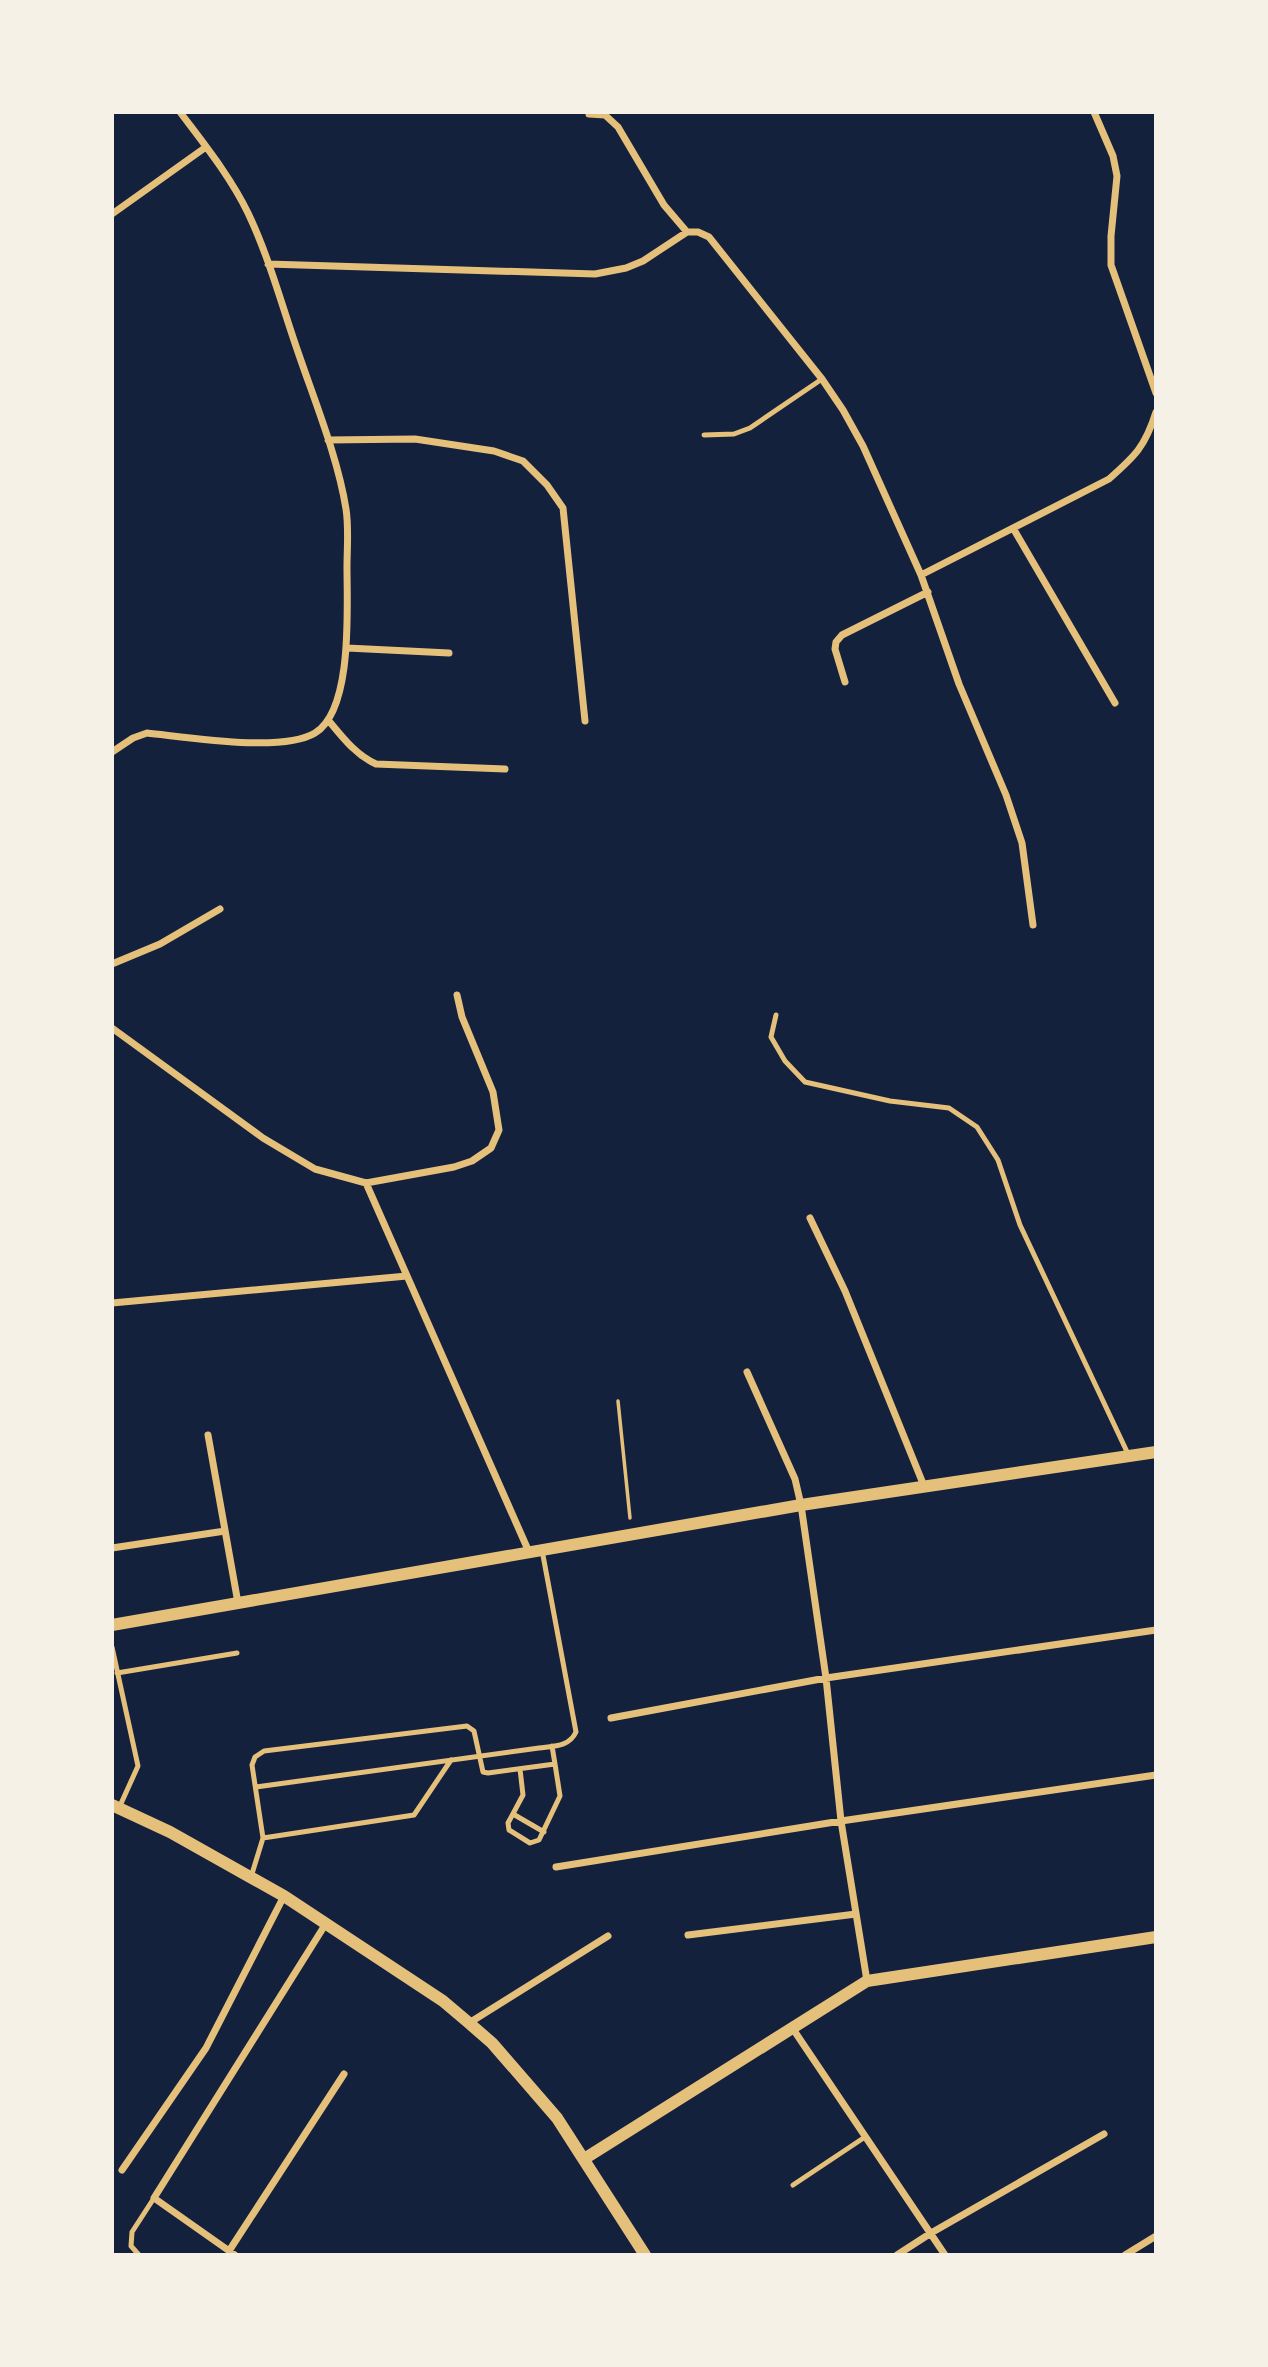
<svg xmlns="http://www.w3.org/2000/svg" width="1268" height="2367" viewBox="0 0 1268 2367" font-family="'Roboto Serif',serif">
  <rect width="100%" height="100%" fill="#14213d"/>
  <g fill="none" stroke-linecap="round" stroke-linejoin="round">
    <path stroke="#e5c07b" stroke-width="3.5" d="M618,1401L630,1518"/>
    <path stroke="#e5c07b" stroke-width="5" d="M704,435L734,434L750,428L822,379
      M776,1015L771,1037L785,1061L805,1082L890,1101L949,1108L977,1127L998,1160L1020,1225L1129,1456
      M112,1647L138,1766L119,1808
      M117,1673L237,1653
      M520,1769L523,1795L508,1823L509,1830L530,1843L539,1840L560,1796L555,1764
      M256,1787L539,1748C554,1746 569,1747 576,1732L542,1550
      M513,1814L544,1832
      M263,1838L414,1815L451,1760
      M251,1877L263,1838L252,1765L255,1757L264,1751L467,1726L474,1731L483,1772L488,1773L555,1764L552,1746
      M793,2185L865,2137
      M139,2255L131,2246L132,2232L154,2198"/>
    <path stroke="#e5c07b" stroke-width="7" d="M1094,112L1113,156L1117,176L1111,236V265L1156,393
      M589,114L605,115L618,127L664,205L687,232
      M112,214L206,147
      M268,264L595,274L626,268L643,261L687,232H698L709,237L822,379L843,410L863,446L921,575L1109,479C1135,456 1145,447 1156,412
      M328,440L415,439L494,451L523,461L547,485L563,508L585,721
      M1013,528L1115,703
      M921,575L959,684L1006,795L1022,843L1033,925
      M347,648L449,653
      M845,682L835,649L836,642L842,635L928,592
      M329,721C343,738 356,755 376,764L505,769
      M112,752L133,738L147,733C186,737 282,753 315,733C353,710 347,608 347,567C347,549 349,528 346,509C338,458 315,402 298,352C282,306 269,257 248,213C230,176 204,144 180,112
      M112,964L160,944L220,909
      M112,1028L263,1138L315,1169L366,1183L454,1167L472,1161L491,1148L499,1130L493,1092L462,1017L457,995
      M366,1183L529,1552
      M810,1218L845,1291L924,1486
      M112,1303L407,1276
      M747,1372L795,1479L801,1505L826,1678L841,1821L867,1981
      M208,1435L238,1603
      M112,1548L225,1531
      M611,1718L826,1678L1156,1630
      M556,1867L841,1821L1156,1775
      M688,1935L856,1914
      M469,2023L608,1936
      M793,2029L945,2255
      M122,2170L206,2048L284,1896
      M229,2251L344,2074
      M235,2255L154,2198L325,1925
      M897,2255L931,2233L1104,2134
      M1125,2255L1156,2236"/>
    <path stroke="#e5c07b" stroke-width="12" d="M112,1625L801,1505L1156,1452
      M112,1805L170,1832L284,1896L443,2001L469,2023L492,2043L557,2118L645,2255
      M584,2159L867,1981L1156,1937"/>
  </g>
  <rect width="1268" height="2367" fill="none" stroke="#f6f1e7" stroke-width="228"/>
</svg>
